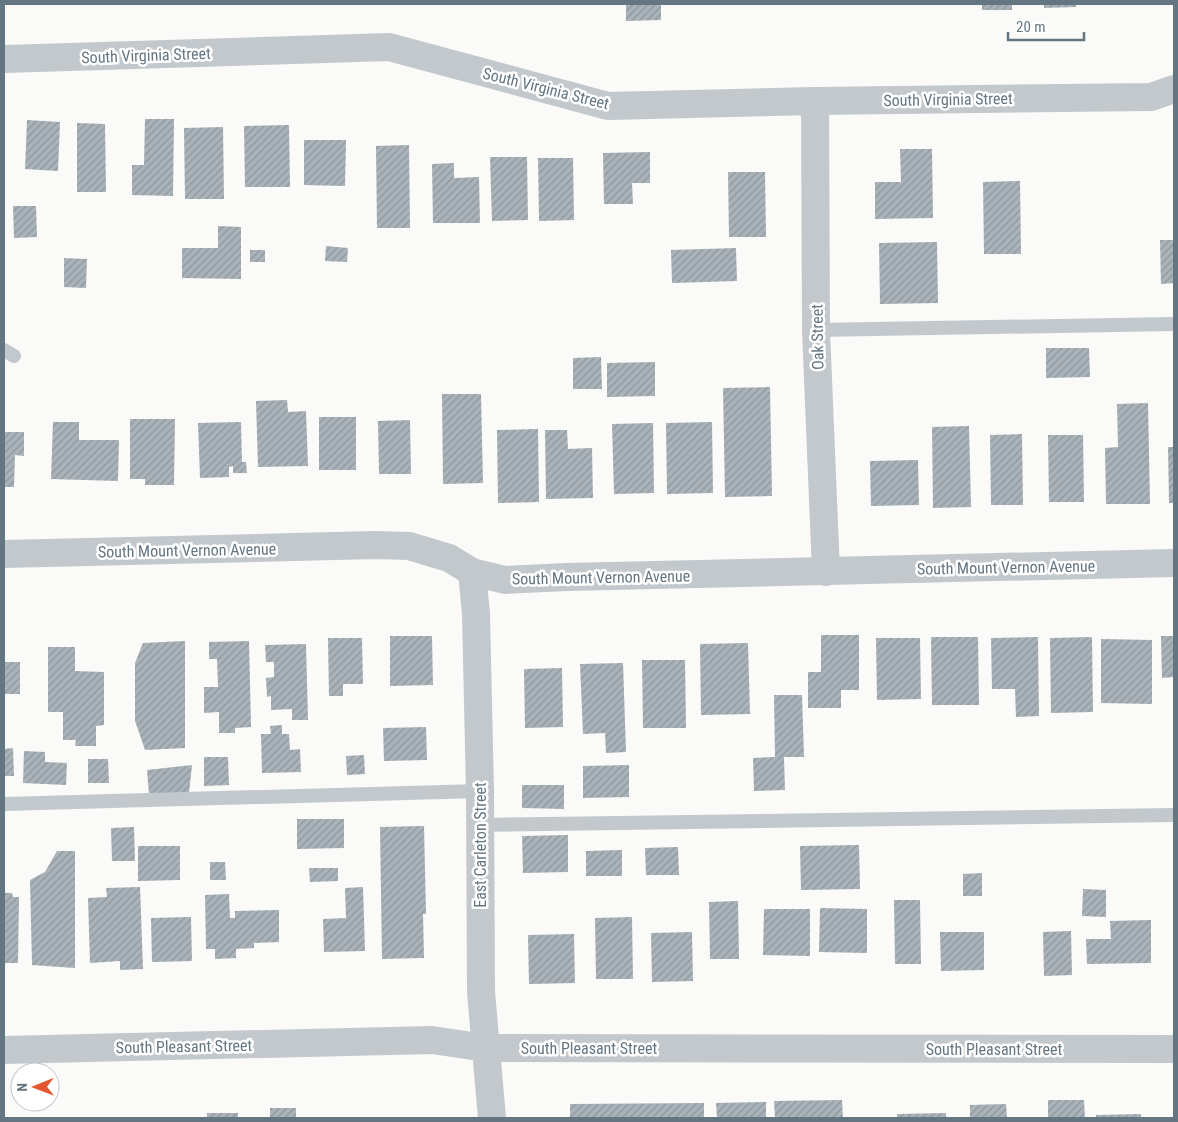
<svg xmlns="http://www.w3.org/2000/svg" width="1178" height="1122" viewBox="0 0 1178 1122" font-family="'Roboto Condensed',sans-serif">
  <defs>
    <pattern id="building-hatch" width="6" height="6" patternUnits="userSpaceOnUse" patternTransform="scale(1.25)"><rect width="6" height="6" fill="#aab3b9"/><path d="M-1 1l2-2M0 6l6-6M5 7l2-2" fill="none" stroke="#8e969c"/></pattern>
  </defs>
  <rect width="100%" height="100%" fill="#fafaf8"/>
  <path fill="url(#building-hatch)" d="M626,4H661V20L626,21Z
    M982,4H1012V10H982Z
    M1044,4H1076V7L1044,8Z
    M145,119H174L173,196L132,195V165H144Z
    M27,120L60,122L58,171L25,169Z
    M77,123L105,124L106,192H77Z
    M289,125L290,187H245L244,126Z
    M223,127L224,199H185L184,128Z
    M304,140H346L345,186L304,185Z
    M409,145L410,228H377L376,146Z
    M900,149H932L933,218L875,219V182H901Z
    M650,152V183H632L633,204H604L603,153Z
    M490,157H527L528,220L492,221Z
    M538,158H573L574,220L539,221Z
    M454,163V178L479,177L480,223H433L432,164Z
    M728,172H765L766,237H729Z
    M1020,181L1021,254H984L983,182Z
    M13,206H36L37,237L14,238Z
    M218,226L241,227V279L182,278V248H218Z
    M1160,240H1174V283L1161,284Z
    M937,242L938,303L880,304L879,243Z
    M326,246L348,248L347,262L325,261Z
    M736,248L737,281L672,283L671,250Z
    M250,250H265V262H250Z
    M64,258L87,259L86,288L64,287Z
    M1046,348H1089L1090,377L1046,378Z
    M601,357L602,389H573V358Z
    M655,362V396L607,397V363Z
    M770,387L772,496L725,497L723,388Z
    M442,394H481L483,483L443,484Z
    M287,400L288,412L306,411L308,466L258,467L256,401Z
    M1148,403L1150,504H1106L1105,448L1118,447L1117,404Z
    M319,417H356V470H319Z
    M130,419H175L174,485H145V479H130Z
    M410,420L411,474H379L378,421Z
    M53,422H79V440H119L118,481L51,479Z
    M241,422L242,462H246L247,473H233V466L229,467V477L200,478L198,423Z
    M712,422L713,493L667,494L666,423Z
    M653,423L654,493L614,494L612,424Z
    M969,426L971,507L933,508L932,427Z
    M538,429L539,502L498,503L497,430Z
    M545,430H567L568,449L592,448L593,498L546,499Z
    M4,432H24V456L15,455L14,487H4Z
    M1022,434L1023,505H991L990,435Z
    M1048,435H1083L1084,502H1049Z
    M1168,447H1174V503H1169Z
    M918,460L919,505L871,506L870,461Z
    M821,635H859V690H841V708H808V672H821Z
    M390,636H432L433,685L390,686Z
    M1161,636H1174V677L1162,678Z
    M931,637H978L979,705H932Z
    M1038,637L1039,716L1016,717L1015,689H992L991,638Z
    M1092,637L1093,712L1051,713L1050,638Z
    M328,638H362L363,684H343V696H329Z
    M876,638H920L921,699L877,700Z
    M1101,639L1152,640V704L1101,703Z
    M185,641V748L145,750L135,721V663L143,643Z
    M249,641L251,727L235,728V733H219V712L204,713V687H218L217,659H209V642Z
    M748,643L750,714L701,715L700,644Z
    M306,644L308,720H292V709L271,710V696L267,697L266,678L274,677V662H266L265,645Z
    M48,647H75V671L104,672V725L96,726V746H75L76,740H63V712H48Z
    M642,660H685L686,728H643Z
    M4,662H20V694H4Z
    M623,663L626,752L606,753L605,733L583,734L580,664Z
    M562,668L563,727L525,728L524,669Z
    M774,695H802L804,757H784L785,790L754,791L753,758L775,757Z
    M282,725V734H289L290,750L300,749L301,772L262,773L261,734H271L270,726Z
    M426,727L427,760L384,761L383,728Z
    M13,748L14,776H4V749Z
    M24,751L45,752V762L67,763L66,785L23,783Z
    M364,755L365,774L347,775L346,756Z
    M204,757H228L229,785L204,786Z
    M88,759H108L109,783H88Z
    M192,765L189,793L149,794L147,770Z
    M629,765V797L583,798V766Z
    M522,785H564V809L522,808Z
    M297,819H344V848L297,849Z
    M424,826L426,914H423L424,958L382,959L380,827Z
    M134,827L135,861H112L111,828Z
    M568,835V872L523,873L522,836Z
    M859,845L860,889L801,890L800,846Z
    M138,846H180V880L138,881Z
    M678,847L679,875H646L645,848Z
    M622,850V876H586V851Z
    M57,851H75V968L32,965L30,880L45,872Z
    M210,862H225L226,880H210Z
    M309,868H338V881L310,882Z
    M982,873V896H963V874Z
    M140,887L143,969L120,970V961L90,963L88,898L107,897L106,888Z
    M363,887L365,951L324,952L323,919L346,918L345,888Z
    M1083,889L1106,890V917L1082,916Z
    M4,893H12L13,897H19L18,963H4Z
    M229,894L230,918H235V911L279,910V942L254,943V948L236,949V958L215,959V949H206L205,895Z
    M894,900H920L921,964H895Z
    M738,901L739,959H710L709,902Z
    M820,908L867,909V953L819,952Z
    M764,909H810V956L763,955Z
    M191,917L192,961L152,962L151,918Z
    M632,917L633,979H596L595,918Z
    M1151,920V963L1087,964L1086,939H1111L1110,921Z
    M1071,931L1072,975L1044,976L1043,932Z
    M692,932L693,981L652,982L651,933Z
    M940,932H984V970L941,971Z
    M574,934L575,983L529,984L528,935Z
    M842,1100L843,1118H775L774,1101Z
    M1048,1100H1084L1085,1118H1048Z
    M766,1102V1118H717L716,1103Z
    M704,1103V1118H570V1104Z
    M1006,1104L1007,1118H970V1105Z
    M270,1108H296V1118H270Z
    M207,1113H238V1118H207Z
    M946,1113V1118H897V1114Z
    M1141,1114V1118H1096V1115Z"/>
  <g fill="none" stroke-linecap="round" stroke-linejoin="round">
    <path stroke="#c3c8cc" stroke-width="14" d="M816,330L1174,324
      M4,350L14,356
      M4,804L480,791
      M479,825L1174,815"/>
    <path stroke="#c3c8cc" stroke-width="28" d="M4,59L389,47L608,106L815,101L1151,97L1174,89
      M815,101L816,330L826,572
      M4,1050L432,1040L486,1048L1174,1049"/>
    <path stroke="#c3c8cc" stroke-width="28" d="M4,554L376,545L409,546L449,558L472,572L505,580L567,577L1174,563
      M472,572L476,614L480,791L481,992L492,1118"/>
  </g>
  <g text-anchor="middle" stroke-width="5" stroke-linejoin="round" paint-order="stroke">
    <g font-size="16" fill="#657683" stroke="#fff">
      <text transform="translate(146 55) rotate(-2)" y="6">South Virginia Street</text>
      <text transform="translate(546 88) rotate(14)" y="6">South Virginia Street</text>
      <text transform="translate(948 99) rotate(-1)" y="6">South Virginia Street</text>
      <text transform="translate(817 337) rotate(-91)" y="6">Oak Street</text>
      <text transform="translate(187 550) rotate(-1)" y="6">South Mount Vernon Avenue</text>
      <text transform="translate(1006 567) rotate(-1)" y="6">South Mount Vernon Avenue</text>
      <text transform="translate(601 577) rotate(-1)" y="6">South Mount Vernon Avenue</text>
      <text transform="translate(480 845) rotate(-90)" y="6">East Carleton Street</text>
      <text transform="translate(184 1046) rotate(-1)" y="6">South Pleasant Street</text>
      <text x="589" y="1054">South Pleasant Street</text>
      <text x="994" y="1055">South Pleasant Street</text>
    </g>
  </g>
  <rect width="1178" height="1122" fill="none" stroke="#657683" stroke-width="10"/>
  <g transform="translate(35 1087) rotate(269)"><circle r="24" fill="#ffffff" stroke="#c1c8cd"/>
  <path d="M0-4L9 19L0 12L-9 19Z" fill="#e4572e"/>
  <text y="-8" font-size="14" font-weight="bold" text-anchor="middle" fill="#657683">N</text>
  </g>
  <path d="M1008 32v8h76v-8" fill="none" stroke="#657683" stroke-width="2.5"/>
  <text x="1016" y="32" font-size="15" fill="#657683" stroke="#ffffff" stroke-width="4" paint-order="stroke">20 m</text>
</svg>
